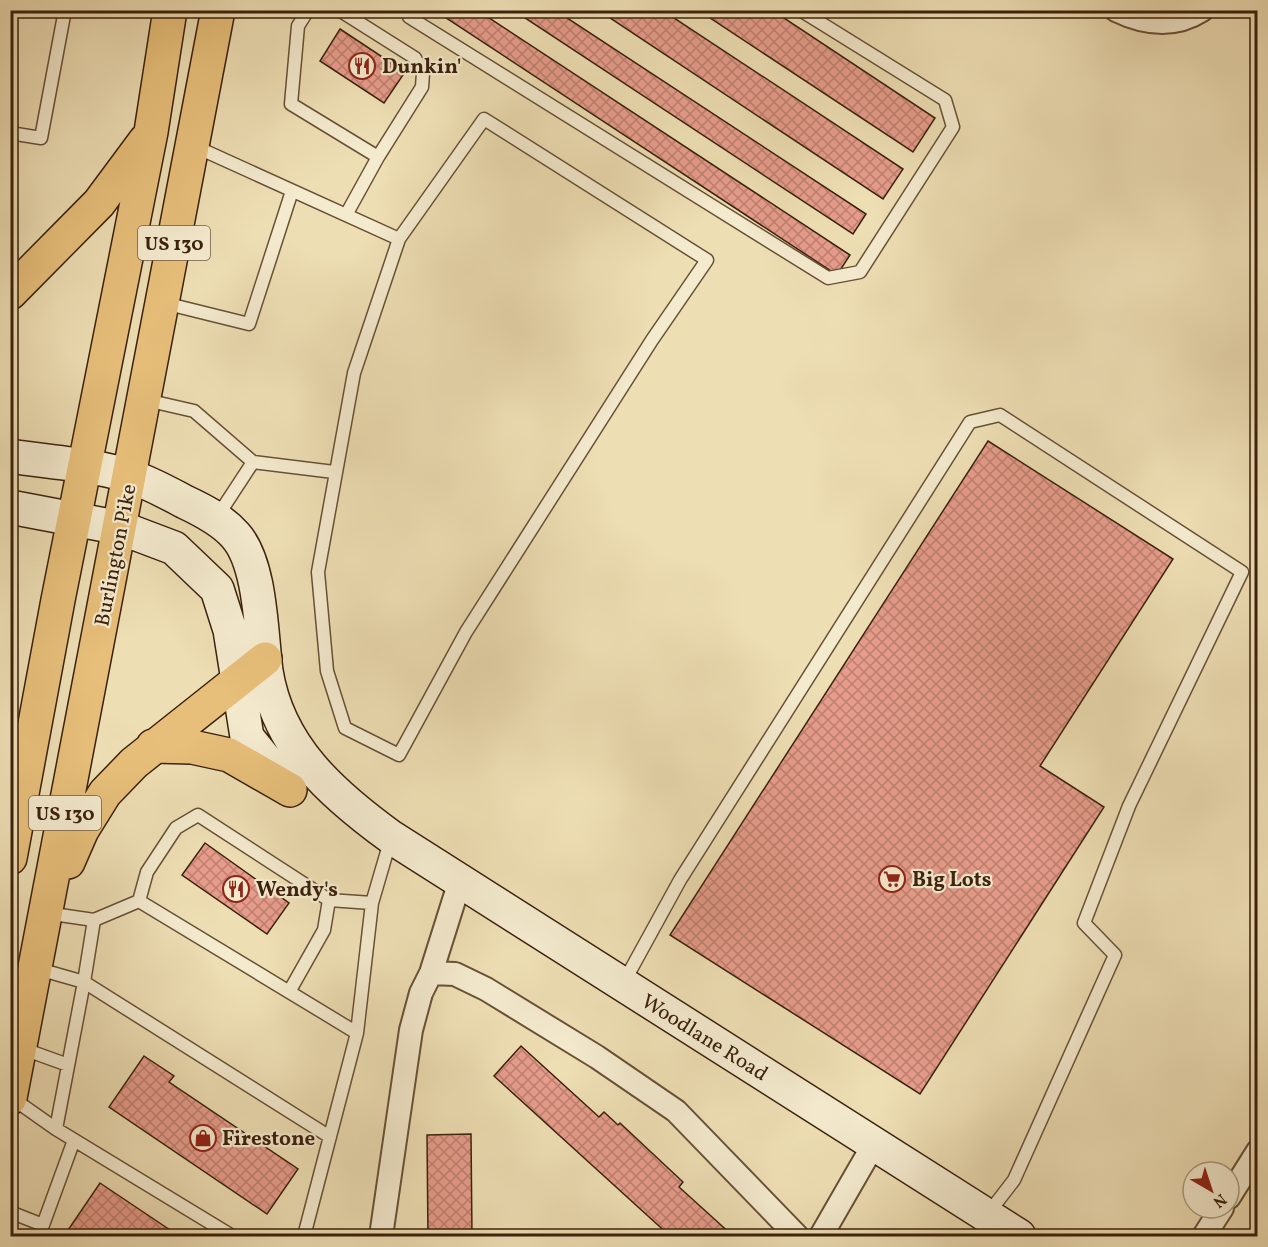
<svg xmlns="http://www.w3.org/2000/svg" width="1268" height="1247" viewBox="0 0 1268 1247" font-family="Vollkorn,serif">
  <defs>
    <pattern id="building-cross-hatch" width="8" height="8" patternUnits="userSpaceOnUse" patternTransform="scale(1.5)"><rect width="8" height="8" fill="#e79c8b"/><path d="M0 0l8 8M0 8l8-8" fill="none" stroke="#bc7f70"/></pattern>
  </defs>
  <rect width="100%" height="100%" fill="#eedeb4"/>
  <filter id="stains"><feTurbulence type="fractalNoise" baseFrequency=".00333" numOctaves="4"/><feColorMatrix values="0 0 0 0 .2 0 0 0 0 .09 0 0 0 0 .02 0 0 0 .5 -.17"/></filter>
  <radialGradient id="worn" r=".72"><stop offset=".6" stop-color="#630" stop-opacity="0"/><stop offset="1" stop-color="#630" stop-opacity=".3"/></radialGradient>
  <path fill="url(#building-cross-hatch)" stroke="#3b210d" stroke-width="1.5" d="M434,10H477L850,255L837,275Z
    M513,10H555L866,214L853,234Z
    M598,10H662L903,169L883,199Z
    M698,10H772L935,118L913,152Z
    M340,29L405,72L384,103L320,61Z
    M988,441L1173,559L1040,766L1104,807L920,1094L670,935Z
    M205,843L289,903L267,934L182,875Z
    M521,1046L599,1117L604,1112L618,1125L620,1123L683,1182L679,1187L733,1236H670L494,1076Z
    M144,1056L174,1076L169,1082L298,1169L267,1214L109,1107Z
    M471,1134L472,1236H428L427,1135Z
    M100,1183L179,1236H64Z"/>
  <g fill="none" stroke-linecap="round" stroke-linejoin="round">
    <defs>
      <path id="lane" d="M308,10L298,26L291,104L378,157L346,215
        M339,10L415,58L423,73L422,87L378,157
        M408,10L409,17L828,278L860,272L953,127L945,100L800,10
        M10,133L41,138L65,10
        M194,146L399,239L354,373L318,572L327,671L345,728L399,755L466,632L652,340L707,260L484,119L399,239
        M164,303L249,324L292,191
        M146,400L194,411L253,462L334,472
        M217,517L253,462
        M139,901L147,872L176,828L198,815L329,900L372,903
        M139,901L357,1033
        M46,913L94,920L139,901
        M94,920L84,982L330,1137
        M35,968L84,982L56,1129
        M624,982L680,880L970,422L1000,415L1242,572L1129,806L1084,923L1115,955L1014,1180L987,1215
        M289,992L324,930L329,900
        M21,1048L68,1065
        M12,1098L56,1129L232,1236
        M10,1212L43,1225L74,1140
        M304,1236L357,1033L372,903L391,838"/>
      <path id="street" d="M1116,10C1145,24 1174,28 1202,10
        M431,973L460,881
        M1229,1197L1258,1151
        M381,1236L411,1030L421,993L431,973L455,974L486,989L597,1057L676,1111L797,1236
        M821,1236L874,1144
        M1204,1236L1222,1208"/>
      <path id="secondary" d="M10,456C47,462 99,465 132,477C150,483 168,493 185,502C202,510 222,520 235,535C261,563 261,633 266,671C278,747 332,794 391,837L1019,1236
        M10,507L121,528L174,548L217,589L230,630L247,737L289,789"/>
      <path id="highway" d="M10,293L99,203L145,141
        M153,746L192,747L229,755L290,790
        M10,858L58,600L151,132L170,10
        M68,862L82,830L105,793L134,763L265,659
        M10,1098L218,10"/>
    </defs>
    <use href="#lane" stroke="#685037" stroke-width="15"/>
    <use href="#street" stroke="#685037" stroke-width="26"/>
    <use href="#secondary" stroke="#3b210d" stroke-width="36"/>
    <use href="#highway" stroke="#3b210d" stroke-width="36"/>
    <use href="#lane" stroke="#f4eace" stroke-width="12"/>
    <use href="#street" stroke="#f4eace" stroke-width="22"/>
    <use href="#secondary" stroke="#f4eace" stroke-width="33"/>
    <use href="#highway" stroke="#e7bf7a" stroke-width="33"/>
  </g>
  <defs>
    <symbol id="restaurant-ring" viewBox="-11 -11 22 22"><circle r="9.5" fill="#f4eace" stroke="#8f2418" stroke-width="1.5"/><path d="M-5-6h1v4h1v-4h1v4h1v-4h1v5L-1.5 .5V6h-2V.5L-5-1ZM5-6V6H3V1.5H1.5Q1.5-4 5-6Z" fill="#8f2418"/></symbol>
    <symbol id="supermarket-ring" viewBox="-11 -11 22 22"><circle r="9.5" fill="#f4eace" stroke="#8f2418" stroke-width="1.5"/><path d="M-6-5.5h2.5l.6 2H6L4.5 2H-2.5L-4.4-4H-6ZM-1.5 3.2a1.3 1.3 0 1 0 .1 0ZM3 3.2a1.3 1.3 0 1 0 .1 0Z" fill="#8f2418"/></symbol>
    <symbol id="shop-ring" viewBox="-11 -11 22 22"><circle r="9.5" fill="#f4eace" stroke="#8f2418" stroke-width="1.5"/><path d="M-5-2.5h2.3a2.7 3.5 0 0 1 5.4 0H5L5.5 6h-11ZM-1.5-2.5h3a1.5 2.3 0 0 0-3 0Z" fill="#8f2418"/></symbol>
  </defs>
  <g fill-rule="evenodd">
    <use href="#restaurant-ring" x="347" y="51" width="30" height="30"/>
    <use href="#supermarket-ring" x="877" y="864" width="30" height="30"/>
    <use href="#restaurant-ring" x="221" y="874" width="30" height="30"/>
    <use href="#shop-ring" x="188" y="1123" width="30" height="30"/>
  </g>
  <g text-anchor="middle" stroke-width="4.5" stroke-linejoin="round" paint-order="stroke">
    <g fill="#f4eace" stroke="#725d47" stroke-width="1.5">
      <rect x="138" y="226" width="72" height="34" rx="4.5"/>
      <rect x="29" y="796" width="72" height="34" rx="4.5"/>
    </g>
    <g font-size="20" font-weight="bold" fill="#3b210d">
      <text x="174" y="250">US 130</text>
      <text x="65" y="820">US 130</text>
    </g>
    <g font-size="21" font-weight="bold" fill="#3b210d" stroke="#f4eace" text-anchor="start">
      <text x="382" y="73">Dunkin'</text>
      <text x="912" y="886">Big Lots</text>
      <text x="256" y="896">Wendy's</text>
      <text x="222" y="1145">Firestone</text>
    </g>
    <g font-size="21" fill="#3b210d" stroke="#f4eace">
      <text transform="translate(115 555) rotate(-79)" y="7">Burlington Pike</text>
      <text transform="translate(705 1037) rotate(32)" y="7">Woodlane Road</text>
    </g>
  </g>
  <rect width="1268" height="1247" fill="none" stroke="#eedeb4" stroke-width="36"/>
  <rect x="12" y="12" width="1244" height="1223" fill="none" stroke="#3b210d" stroke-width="3"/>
  <rect x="18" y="18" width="1232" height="1211" fill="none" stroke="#3b210d" stroke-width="1.5"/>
  <g transform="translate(1211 1190) rotate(141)"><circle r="28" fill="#f4eace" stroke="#aa9a81" stroke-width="1.5"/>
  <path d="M0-4.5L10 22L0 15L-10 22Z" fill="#8f2418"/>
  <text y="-9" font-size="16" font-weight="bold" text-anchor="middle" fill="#3b210d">N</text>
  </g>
  <rect width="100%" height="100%" filter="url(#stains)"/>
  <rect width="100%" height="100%" fill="url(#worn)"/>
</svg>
